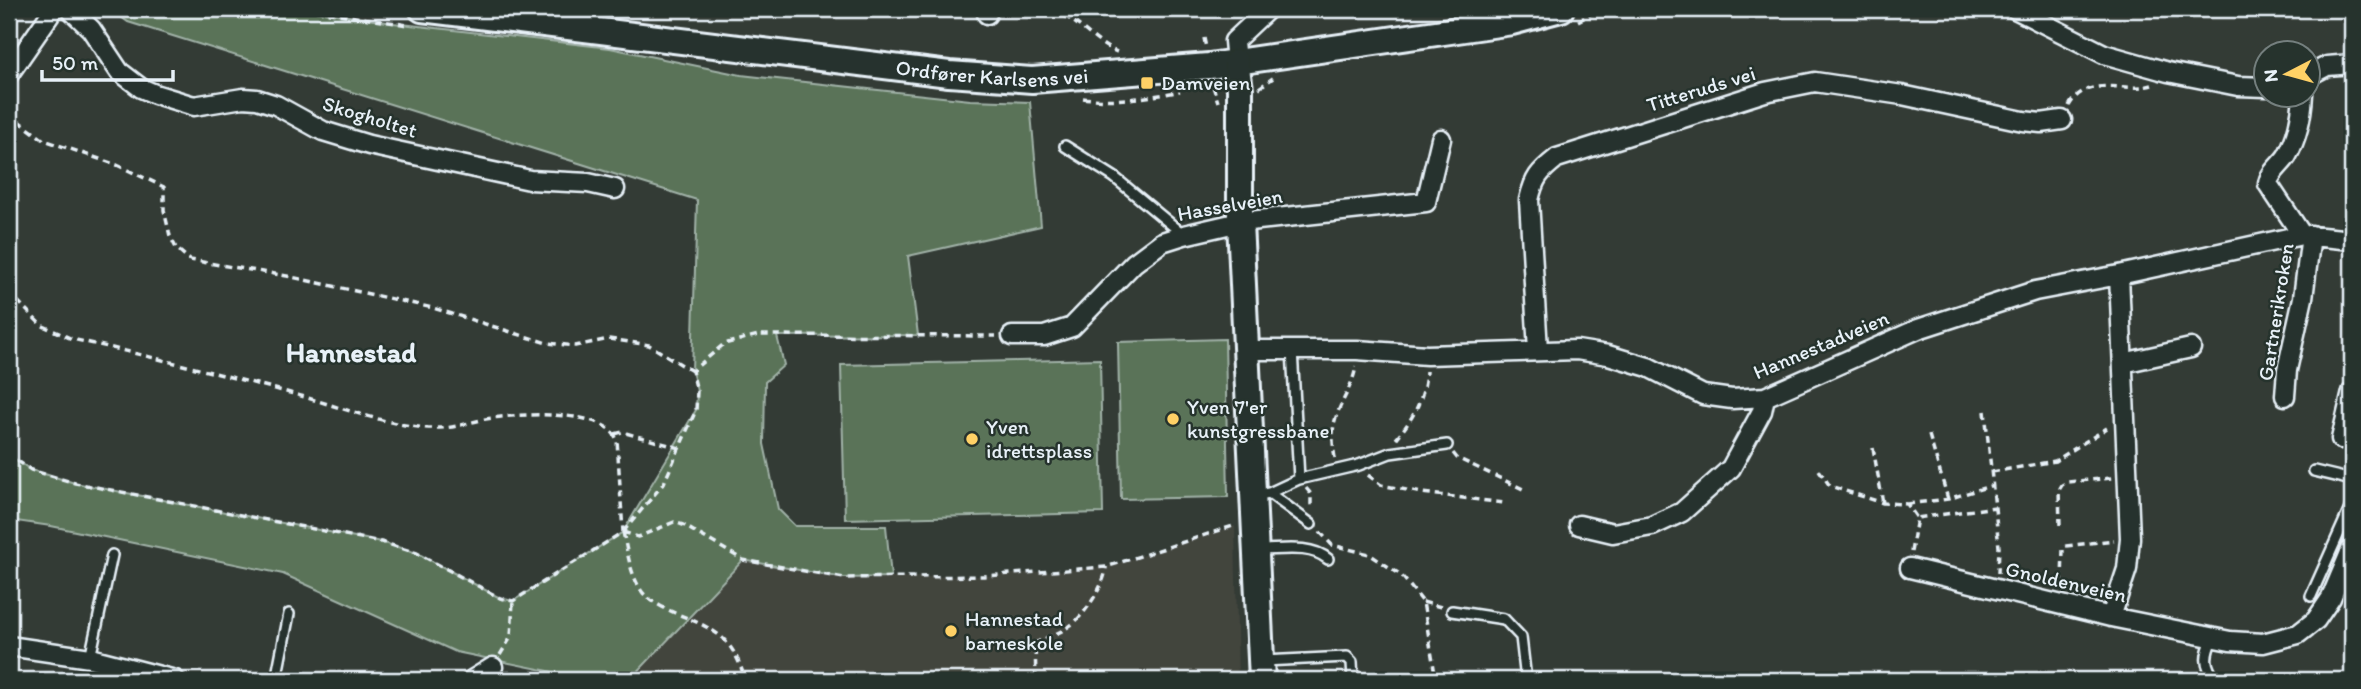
<svg xmlns="http://www.w3.org/2000/svg" width="2361" height="689" viewBox="0 0 2361 689" font-family="Itim,sans-serif">
  <rect width="100%" height="100%" fill="#333b35"/>
  <filter id="ink" filterUnits="userSpaceOnUse"><feTurbulence type="fractalNoise" baseFrequency=".0143" numOctaves="2"/><feDisplacementMap in="SourceGraphic" scale="14" xChannelSelector="R" yChannelSelector="G"/><feConvolveMatrix kernelMatrix="1 2 1 2 8 2 1 2 1" color-interpolation-filters="sRGB"/></filter>
  <g filter="url(#ink)">
    <path fill="#42443e" d="M1235,526L1238,680H630L743,560L844,578L984,576L1106,567Z"/>
    <path fill="#5a7358" stroke="#a1b2a8" stroke-width="2" d="M110,9H304L393,23L610,48L741,75L970,100L1030,102L1041,226L908,256L918,335L777,336L784,365L765,382L764,444L778,509L795,526H886L891,577L844,578L743,560L630,680H592L456,652L283,574L51,526L9,520V455L31,470L75,483L381,542L417,553L500,598L513,601L623,532L696,410L697,391L692,371L697,200L128,22Z
      M1225,339L1228,497L1121,499L1118,342Z
      M1100,359L1103,513L845,519L841,365Z"/>
    <g fill="none" stroke-linecap="round" stroke-linejoin="round">
      <defs>
        <path id="lane" d="M1065,146L1114,177L1184,235
          M1292,349L1299,479
          M2314,471L2352,480
          M1269,493L1311,524
          M1254,496L1269,493L1299,479L1359,465L1390,453L1447,445
          M1259,550C1281,550 1310,544 1328,559
          M2311,596L2352,504
          M1452,611L1504,619L1521,637L1526,680
          M2213,637C2205,655 2203,664 2216,680
          M90,658L112,555
          M1263,661L1347,657L1352,662L1353,680
          M276,680L289,614"/>
        <path id="street" d="M70,9L91,29L119,71L141,88L155,94L194,106L243,98L257,99L276,105L323,131L369,145L530,180L588,183L615,189
          M987,9V14
          M2015,9L2104,54L2168,72L2238,86L2266,87
          M1236,62L1234,41L1268,9
          M9,74L54,9
          M2308,76L2327,66L2352,64
          M2302,235L2268,184C2269,173 2281,165 2287,156C2297,138 2302,115 2303,94
          M1012,336H1044L1072,327L1134,263L1162,242L1184,235L1240,222L1426,202L1441,139
          M1247,350H1357L1427,355L1577,350L1608,355L1648,367L1703,395L1732,399L1765,397L1918,329L2035,291L2119,275L2302,235L2352,240
          M1538,350L1529,200C1534,178 1539,172 1557,158L1765,92L1815,82L1902,95L2023,121L2041,123L2062,120
          M2123,363L2191,348
          M2285,396L2287,370L2303,298L2311,235
          M2341,439L2352,392
          M1579,525L1613,533L1652,526L1682,512L1731,468L1762,411L1765,397
          M1910,568L2111,617L2230,641L2263,643L2298,634L2316,620L2331,598L2352,548
          M2111,617L2127,569L2130,538L2119,275
          M9,646L90,658L175,680
          M472,680L493,667"/>
        <g id="secondary">
          <path id="s1" d="M422,9L949,74L1032,80L1209,66L1512,22L1561,9"/>
          <path d="M1236,62L1240,89V222L1262,680"/>
        </g>
      </defs>
      <use href="#lane" stroke="#e8f1f8" stroke-width="14"/>
      <use href="#street" stroke="#e8f1f8" stroke-width="23"/>
      <use href="#secondary" stroke="#e8f1f8" stroke-width="30"/>
      <path stroke="#e8f1f8" stroke-width="3.5" stroke-dasharray="7 5" stroke-linecap="butt" d="M304,9L408,25
        M1029,9C1039,11 1053,11 1062,15C1082,24 1097,45 1117,52
        M1578,21L1601,9
        M1204,38L1206,48
        M1213,86L1218,102
        M1259,88L1273,78
        M1083,98C1115,102 1149,98 1180,91
        M2069,106C2086,74 2125,93 2152,85
        M9,114L44,140L117,165L164,187V210L170,236L176,248L190,260L287,276L433,308L547,343L575,346L609,339L649,345L692,371
        M9,292L41,325L72,339C145,355 217,373 290,393C333,404 397,430 440,428C457,428 475,420 492,418C520,414 606,408 617,440L623,532L513,601L500,598L417,553L381,542L75,483L31,470L9,455
        M1985,411L1999,547L1998,573
        M615,434L622,432L680,448
        M1929,435L1948,499
        M1396,439C1413,419 1425,397 1426,371
        M1873,448L1883,503
        M1453,453L1457,458L1525,490
        M1335,458C1333,446 1332,436 1334,424C1339,403 1353,387 1356,366
        M1819,470L1830,486L1883,503L1907,504L1917,518
        M1992,472L2055,461L2107,428
        M1368,475L1381,485L1422,493L1504,503
        M1306,488L1311,494V507
        M1907,504L1948,499L1993,485
        M2060,525L2059,490L2062,485L2067,482L2112,478
        M623,532L638,537L674,522L683,525L743,560L844,578L984,576L1106,567L1236,525
        M623,532L664,483L696,410L697,391L692,371L724,344L758,335L996,336
        M623,532C628,554 630,575 643,593C651,602 664,608 675,613C715,629 733,637 745,680
        M1320,532L1332,545L1369,554L1401,575L1423,602L1436,680
        M1911,552L1917,518L1995,507
        M2062,581L2063,549L2066,546L2114,540
        M1423,602L1441,607
        M500,655L511,637L513,601
        M1036,680L1035,643C1047,637 1061,633 1071,625C1084,616 1106,583 1106,567"/>
      <use href="#lane" stroke="#26332d" stroke-width="9"/>
      <use href="#street" stroke="#26332d" stroke-width="18"/>
      <use href="#secondary" stroke="#26332d" stroke-width="24"/>
    </g>
  </g>
  <g fill="#ffd166" stroke="#26332d" stroke-width="2.5">
    <rect x="1140" y="76" width="14" height="14" rx="3.5"/>
    <circle cx="1173" cy="419" r="7"/>
    <circle cx="972" cy="439" r="7"/>
    <circle cx="951" cy="631" r="7"/>
  </g>
  <g text-anchor="middle" stroke-width="5" stroke-linejoin="round" paint-order="stroke">
    <g font-size="21" fill="#e8f1f8" stroke="#26332d">
      <text dy="7" stroke="none"><textPath href="#s1" startOffset="574">Ordfører Karlsens vei</textPath></text>
      <text transform="translate(1701 89) rotate(-17)" y="7">Titteruds vei</text>
      <text transform="translate(370 117) rotate(17)" y="7">Skogholtet</text>
      <text transform="translate(1230 205) rotate(-10)" y="7">Hasselveien</text>
      <text transform="translate(2276 312) rotate(-81)" y="7">Gartnerikroken</text>
      <text transform="translate(1821 345) rotate(-23)" y="7">Hannestadveien</text>
      <text transform="translate(2066 582) rotate(13)" y="7">Gnoldenveien</text>
    </g>
    <g font-size="21" fill="#e8f1f8" stroke="#26332d" text-anchor="start">
      <text x="1161" y="90">Damveien</text>
      <text x="1187" y="414">Yven 7'er<tspan x="1187" dy="24">kunstgressbane</tspan></text>
      <text x="986" y="434">Yven<tspan x="986" dy="24">idrettsplass</tspan></text>
      <text x="965" y="626">Hannestad<tspan x="965" dy="24">barneskole</tspan></text>
    </g>
    <g font-size="28" font-weight="bold" fill="#e8f1f8" stroke="#26332d">
      <text x="351" y="362">Hannestad</text>
    </g>
  </g>
  <rect width="2361" height="689" fill="none" stroke="#26332d" stroke-width="35"/>
  <rect x="18" y="18" width="2326" height="654" fill="none" stroke="#e8f1f8" stroke-width="2.5" filter="url(#ink)"/>
  <g transform="translate(2287 74) rotate(264)"><circle r="33" fill="#26332d" stroke="#747f7e" stroke-width="2"/>
  <path d="M0-5L12 26L0 18L-12 26Z" fill="#ffd166"/>
  <text y="-10" font-size="19" font-weight="bold" text-anchor="middle" fill="#e8f1f8">N</text>
  </g>
  <path d="M42 70v10h131v-10" fill="none" stroke="#e8f1f8" stroke-width="3.5"/>
  <text x="52" y="70" font-size="21" fill="#e8f1f8" stroke="#26332d" stroke-width="5" paint-order="stroke">50 m</text>
</svg>
